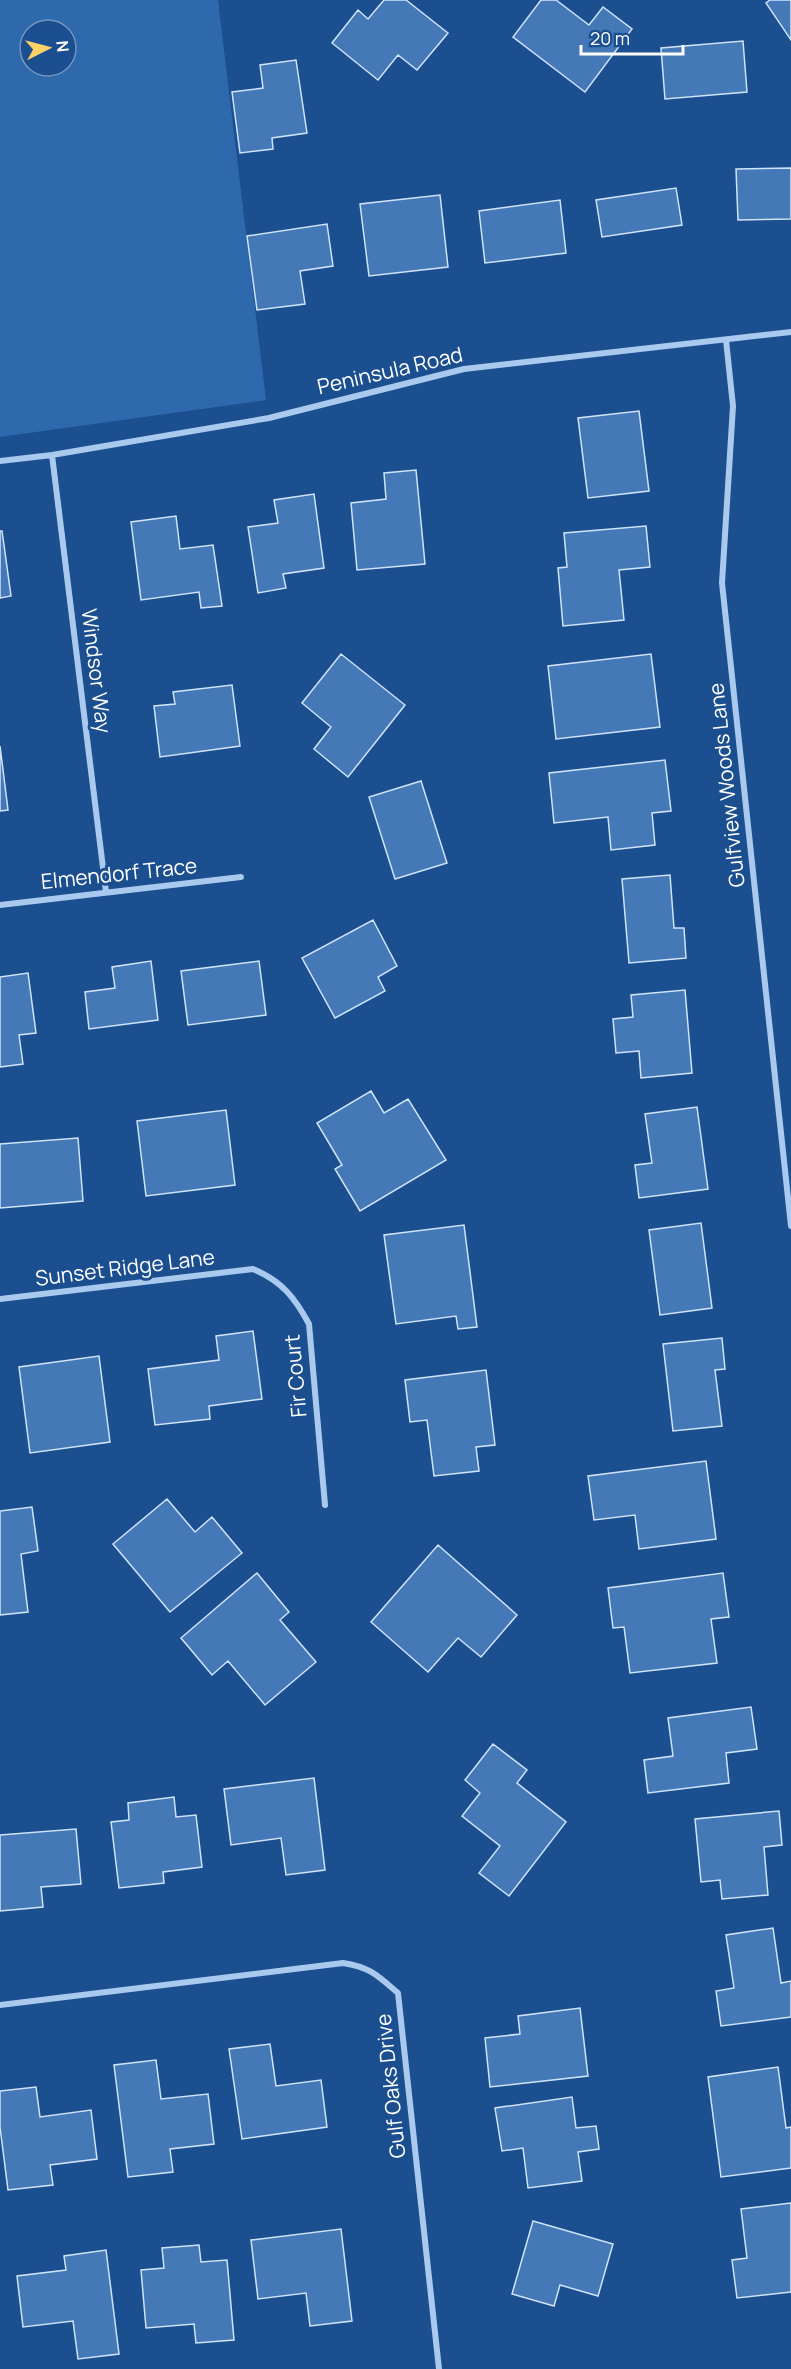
<svg xmlns="http://www.w3.org/2000/svg" width="791" height="2369" viewBox="0 0 791 2369" font-family="Manrope,sans-serif">
  <rect width="100%" height="100%" fill="#1b4f8f"/>
  <path fill="#2e69ad" fill-rule="evenodd" d="M0,0H218L266,400L0,437ZM30,30H66V66H30Z"/>
  <path fill="#4478b7" stroke="#cfe3fa" stroke-width="1.5" d="M384,0H406L448,33L417,70L398,55L378,80L332,43L358,10L368,19Z
    M541,0H556L589,25L603,7L632,29L585,92L513,37Z
    M770,0H791V40L766,3Z
    M743,41L747,92L665,99L661,48Z
    M296,60L307,133L272,138L273,149L240,153L232,92L263,88L260,65Z
    M791,168V219L738,220L736,169Z
    M676,188L682,225L602,237L596,200Z
    M440,195L448,267L369,276L360,204Z
    M560,200L566,253L485,263L479,211Z
    M327,224L333,266L300,271L305,304L257,310L247,236Z
    M639,411L649,491L588,498L578,418Z
    M416,470L425,564L357,570L351,503L386,499L384,473Z
    M314,494L324,568L283,574L286,588L258,593L248,527L278,523L274,500Z
    M176,516L180,549L213,545L222,606L201,608L199,592L141,600L131,522Z
    M646,526L650,567L619,570L624,620L563,626L558,568L567,567L564,533Z
    M0,531H2L11,596L0,598Z
    M341,654L405,705L348,777L314,749L331,727L302,703Z
    M651,654L660,727L556,739L548,666Z
    M232,685L240,746L160,757L154,706L175,704L173,692Z
    M0,746L8,810L0,811Z
    M665,760L671,811L652,813L655,845L611,850L608,817L554,823L549,773Z
    M421,781L447,863L395,879L369,797Z
    M670,875L674,928H684L686,958L629,963L622,879Z
    M373,920L397,966L378,977L385,991L335,1018L302,958Z
    M151,961L158,1020L89,1029L85,992L115,988L112,967Z
    M259,961L266,1015L188,1025L181,971Z
    M28,973L36,1033L19,1035L23,1064L0,1067V977Z
    M685,990L692,1073L641,1078L639,1051L616,1053L613,1019L633,1017L631,995Z
    M371,1091L384,1113L408,1099L446,1160L360,1211L335,1169L342,1165L317,1123Z
    M697,1107L708,1189L639,1198L635,1165L652,1163L645,1114Z
    M226,1110L235,1185L146,1196L137,1121Z
    M78,1138L83,1201L0,1208V1144Z
    M701,1223L712,1308L660,1315L649,1230Z
    M464,1225L477,1327L458,1329L456,1316L396,1324L384,1235Z
    M253,1331L262,1399L209,1406L210,1419L155,1425L148,1369L219,1360L216,1336Z
    M722,1338L725,1369L715,1370L722,1426L673,1431L663,1344Z
    M99,1356L110,1442L30,1453L19,1367Z
    M486,1370L495,1445L476,1447L479,1471L434,1476L427,1420L410,1422L405,1380Z
    M706,1461L716,1539L639,1549L635,1515L594,1520L588,1476Z
    M167,1499L195,1532L212,1517L242,1553L170,1612L113,1544Z
    M32,1507L38,1551L21,1554L28,1612L0,1615V1511Z
    M438,1545L517,1615L481,1657L458,1638L428,1672L371,1622Z
    M257,1573L289,1612L280,1620L316,1662L265,1705L228,1661L212,1675L181,1638Z
    M723,1573L729,1617L711,1619L717,1663L630,1673L624,1627L613,1628L608,1588Z
    M751,1707L757,1749L726,1753L729,1783L648,1793L644,1760L673,1756L668,1718Z
    M493,1744L527,1770L517,1783L566,1822L509,1896L479,1873L500,1846L462,1816L480,1793L465,1780Z
    M314,1778L325,1870L286,1875L281,1838L231,1845L224,1789Z
    M174,1797L176,1817L196,1815L202,1867L163,1872L164,1883L119,1888L111,1822L129,1820L128,1803Z
    M779,1811L782,1845L764,1847L768,1895L722,1899L720,1880L701,1882L695,1819Z
    M76,1829L81,1884L41,1887L43,1907L0,1911V1835Z
    M773,1928L781,1983L791,1981V2017L721,2026L716,1991L734,1988L726,1935Z
    M580,2008L588,2076L490,2087L485,2038L520,2034L518,2016Z
    M270,2044L276,2086L321,2080L327,2127L242,2139L229,2049Z
    M156,2060L161,2099L208,2094L214,2144L170,2149L173,2172L128,2177L114,2065Z
    M778,2067L786,2128L791,2127V2168L721,2177L708,2077Z
    M36,2087L40,2117L91,2110L97,2159L50,2165L53,2185L8,2190L0,2127V2091Z
    M572,2097L576,2128L596,2126L599,2149L578,2152L582,2181L528,2188L523,2148L502,2151L495,2108Z
    M791,2203V2292L737,2298L732,2260L747,2258L741,2209Z
    M533,2221L613,2244L598,2296L560,2285L554,2306L512,2294Z
    M341,2229L352,2321L310,2326L306,2293L258,2299L251,2240Z
    M199,2245L201,2262L227,2260L234,2340L196,2343L194,2324L146,2328L141,2270L164,2268L162,2248Z
    M106,2250L119,2354L78,2359L73,2321L23,2327L17,2276L66,2270L64,2256Z"/>
  <g fill="none" stroke-linecap="round" stroke-linejoin="round">
    <path stroke="#a9c9ee" stroke-width="6" d="M726,340L733,406L722,583L791,1226
      M52,455L106,892
      M0,461L52,455L269,418L464,369L791,332
      M0,905L241,877
      M0,1299L253,1269C282,1281 295,1298 309,1324L325,1505
      M0,2005L343,1963C370,1967 378,1976 398,1993L439,2369"/>
  </g>
  <g text-anchor="middle" stroke-width="6" stroke-linejoin="round" paint-order="stroke">
    <g font-size="21" fill="#fff" stroke="#1b4f8f">
      <text transform="translate(390 371) rotate(-13)" y="7">Peninsula Road</text>
      <text transform="translate(96 671) rotate(83)" y="7">Windsor Way</text>
      <text transform="translate(727 785) rotate(-96)" y="7">Gulfview Woods Lane</text>
      <text transform="translate(119 874) rotate(-6)" y="7">Elmendorf Trace</text>
      <text transform="translate(125 1268) rotate(-7)" y="7">Sunset Ridge Lane</text>
      <text transform="translate(296 1376) rotate(-95)" y="7">Fir Court</text>
      <text transform="translate(391 2086) rotate(-96)" y="7">Gulf Oaks Drive</text>
    </g>
  </g>
  <g transform="translate(48 48) rotate(84)"><circle r="28" fill="#1b4f8f" stroke="#7695bc" stroke-width="1.5"/>
  <path d="M0-4.5L10 22L0 15L-10 22Z" fill="#ffd166"/>
  <text y="-9" font-size="16" font-weight="bold" text-anchor="middle" fill="#ffffff">N</text>
  </g>
  <path d="M581 45v9h102v-9" fill="none" stroke="#ffffff" stroke-width="3"/>
  <text x="590" y="45" font-size="18" fill="#ffffff" stroke="#1b4f8f" stroke-width="4.5" paint-order="stroke">20 m</text>
</svg>
